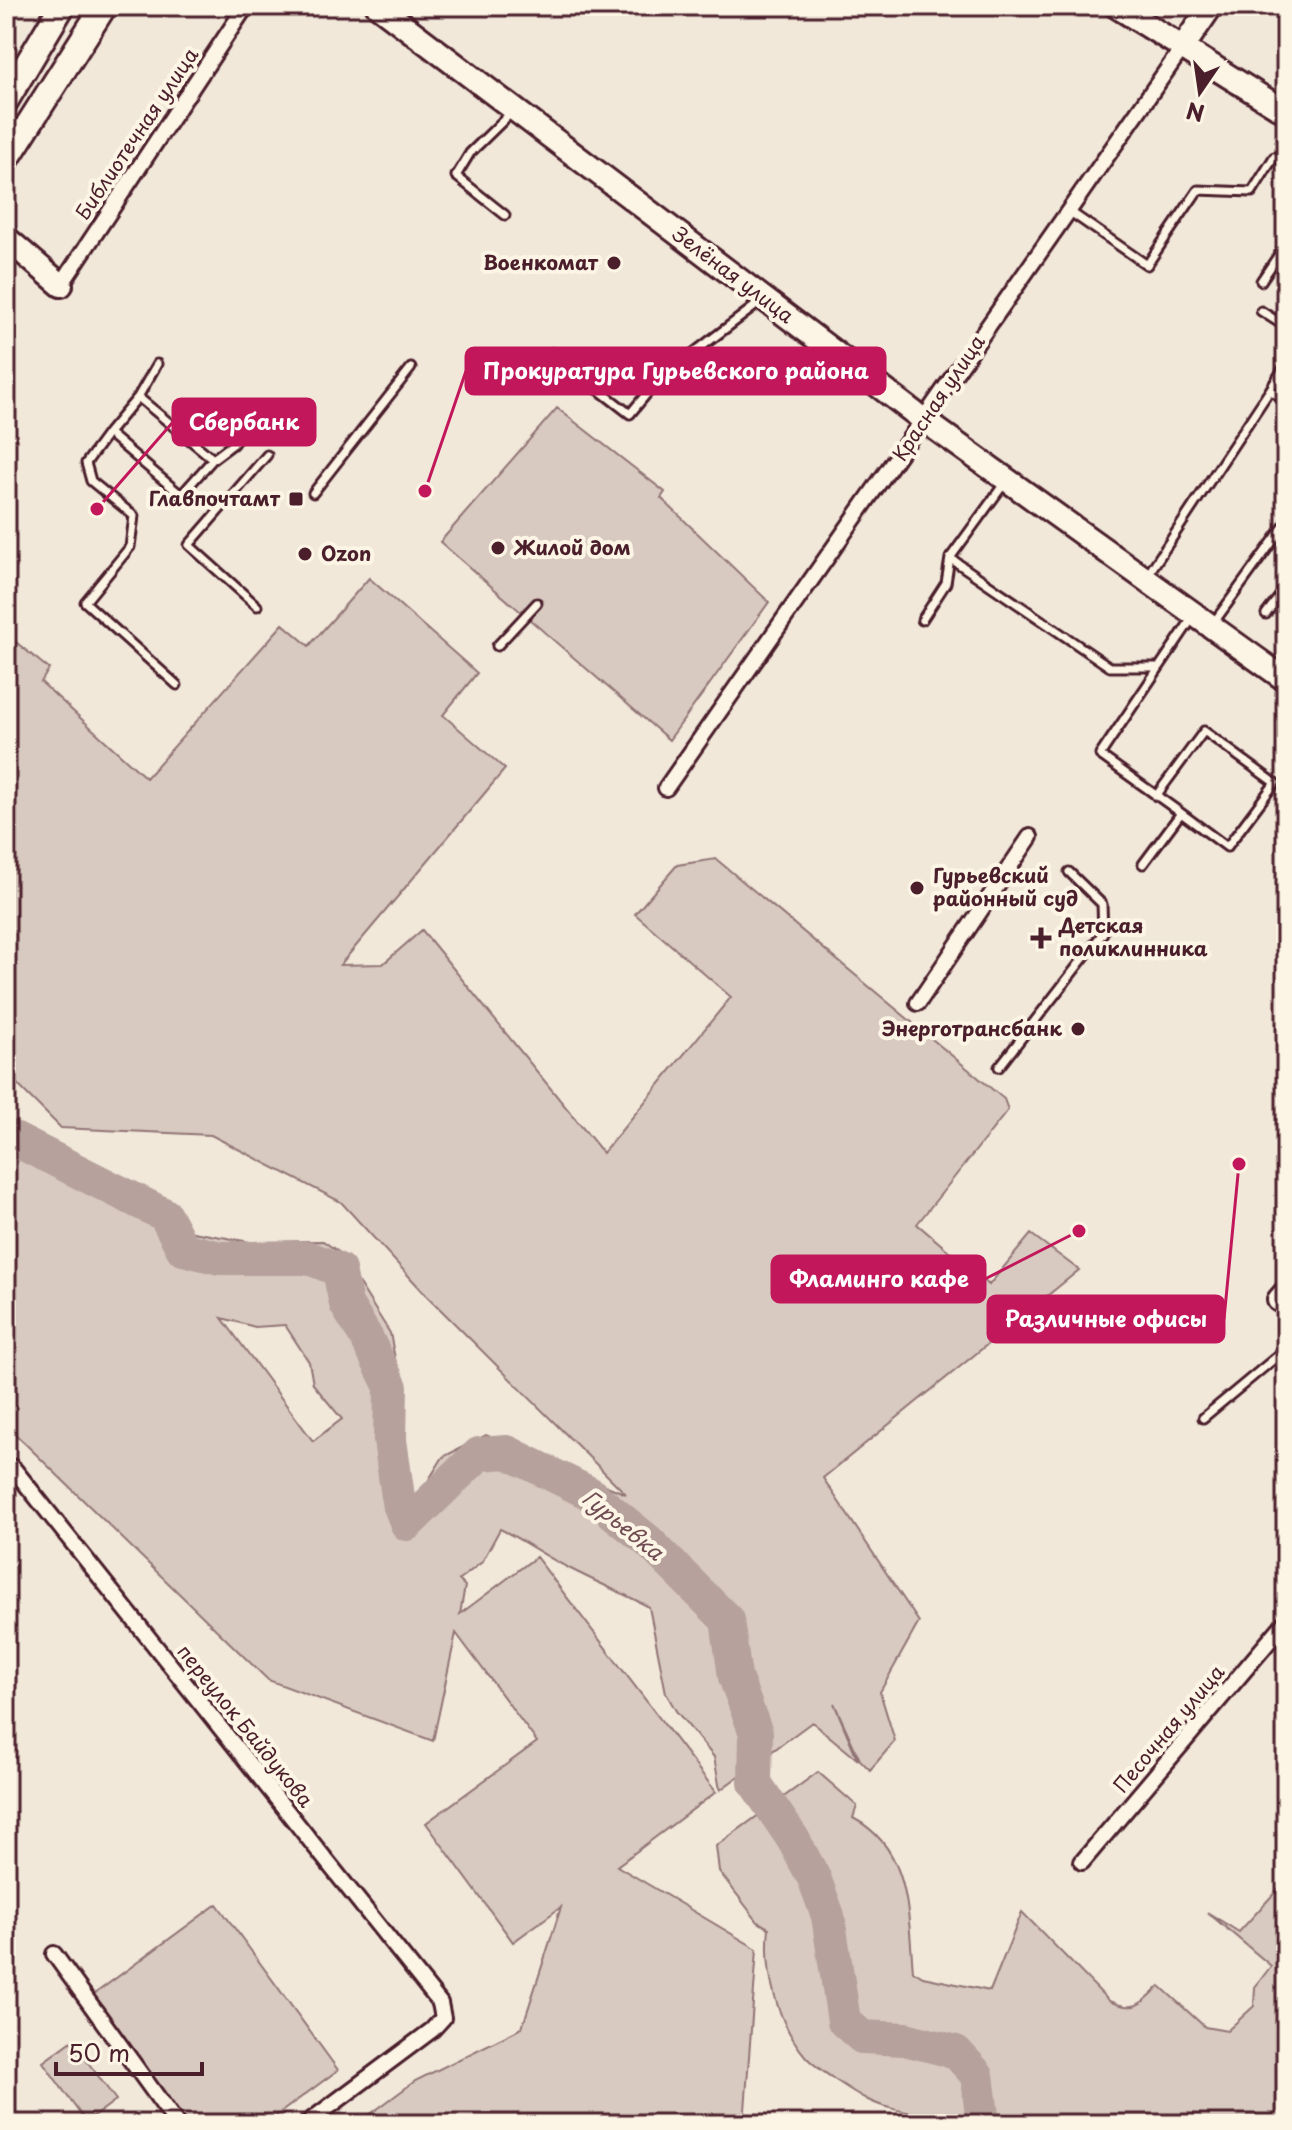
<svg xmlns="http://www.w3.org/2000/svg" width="1292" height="2130" viewBox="0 0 1292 2130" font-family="'Playpen Sans',sans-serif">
  <rect width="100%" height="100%" fill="#f1e8da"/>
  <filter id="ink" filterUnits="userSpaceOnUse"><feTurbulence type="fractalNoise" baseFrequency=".0125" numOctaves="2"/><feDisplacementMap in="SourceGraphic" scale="16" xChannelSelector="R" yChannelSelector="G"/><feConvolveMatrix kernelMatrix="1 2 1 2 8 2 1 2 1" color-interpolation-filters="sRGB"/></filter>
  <g filter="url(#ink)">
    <path fill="#d8cac0" stroke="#917476" stroke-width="2" fill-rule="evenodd" d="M557,408L665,492L661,498L769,602L669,740L440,542Z
      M369,578L477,673L443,715L505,769L340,965L383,964L422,930L603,1153L731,997L635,914L677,865L716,859L1004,1099L1008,1110L917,1224L989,1285L1031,1234L1079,1270L823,1478L919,1622L880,1692L895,1741L870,1770L860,1760L834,1703L858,1760L812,1722L720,1790L714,1757L676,1711L666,1693L649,1607C621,1592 593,1581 565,1566C543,1555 523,1540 500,1529L482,1562L459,1580L465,1586L460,1614L536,1557L716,1792L617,1866L757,1949L744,2124H357L415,2081L522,2028L561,1907L513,1942L426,1823L537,1742L456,1633L433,1741L268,1680L6,1425V1128L13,1132L37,1136L99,1165L166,1209L176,1229L250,1242L323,1241L340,1253L390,1333L398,1374L395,1491L410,1510L443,1457L486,1435L626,1494L427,1296L341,1202L211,1135L61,1128L6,1073V634L49,669L41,682L146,778L283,624L309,646ZM222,1318L255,1327L285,1325L309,1362L313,1384L342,1419L313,1441Z
      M818,1772L857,1806L853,1818C911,1848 908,1915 913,1971L923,1977L990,1991L1022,1912L1109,2001C1136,2013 1141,2004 1160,1986L1205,2027L1227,2031L1254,2006L1255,1987L1271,1966L1207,1912L1239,1932L1279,1888L1286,1895V2124H934L928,2116C908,2112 886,2109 868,2100C853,2092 817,2069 806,2057C777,2023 764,1972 769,1928L758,1922L719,1871L716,1846Z
      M217,1904L338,2070L265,2124H185L93,1995Z
      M72,2041L116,2100L86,2122L43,2062Z"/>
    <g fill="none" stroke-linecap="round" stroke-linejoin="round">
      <path stroke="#b6a19c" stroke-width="34" d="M6,1135L165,1215L183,1249L220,1258H309L339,1270L346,1304L366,1337L391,1387L390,1440L399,1504L407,1524L479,1454L507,1452L589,1493L648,1541L727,1620L735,1677L756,1733L755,1783L793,1839L814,1878L828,1916L844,2021L862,2037L905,2039L956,2052L977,2075L983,2124"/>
      <defs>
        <path id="lane" d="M1069,211L1147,265L1198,190L1252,192L1274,157
          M505,215L456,176L470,153L513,111
          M1261,281L1286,244
          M1261,311L1286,327
          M551,353L630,414L658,380L763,300
          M157,364L138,397L108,433L181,495L213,459L233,444L241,433
          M1270,390L1286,364
          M138,397L213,459
          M108,433L86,463L91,481L134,516L130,547L85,602L177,685
          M1006,481L950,558L1110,667H1159
          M313,493L411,368
          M1147,576L1270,390L1286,401
          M257,606L189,545L267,455
          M1266,614L1286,588
          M922,620L946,583L950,558
          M1212,625L1286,523
          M497,646L537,603
          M1156,796L1204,731L1275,783L1227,847L1181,813
          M1143,864L1181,813L1100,755L1193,617
          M999,1067L1103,933L1102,904L1069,872
          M1203,1418L1286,1349"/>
        <path id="street" d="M61,285L246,6
          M666,788L1183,47
          M918,1003L1030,837
          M6,1465L13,1468L440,2003L443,2018L432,2030L306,2124
          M1082,1862L1286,1621
          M54,1954L177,2124"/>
        <path id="secondary" d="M378,6L925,421L1286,680
          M1116,6L1286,112
          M1183,47L1211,6
          M6,238L61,285
          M1279,1300L1286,1292"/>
        <path id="primary" d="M6,100L62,6
          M6,160L104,6"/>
      </defs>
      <use href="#lane" stroke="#4a1f2b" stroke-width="13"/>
      <use href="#street" stroke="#4a1f2b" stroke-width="20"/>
      <use href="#secondary" stroke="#4a1f2b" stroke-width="28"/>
      <use href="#primary" stroke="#4a1f2b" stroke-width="30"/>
      <use href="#lane" stroke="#fcf5e5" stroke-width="7"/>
      <use href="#street" stroke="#fcf5e5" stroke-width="14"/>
      <use href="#secondary" stroke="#fcf5e5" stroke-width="22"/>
      <use href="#primary" stroke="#fcf5e5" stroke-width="24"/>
    </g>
  </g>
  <g fill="#4a1f2b" stroke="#fcf5e5" stroke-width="3">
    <circle cx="614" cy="263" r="8"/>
    <rect x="288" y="491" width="16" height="16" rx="4"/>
    <circle cx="498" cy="548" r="8"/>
    <circle cx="305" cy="554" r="8"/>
    <circle cx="917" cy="888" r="8"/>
    <path d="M1037 926h8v8h8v8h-8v8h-8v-8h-8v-8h8z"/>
    <circle cx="1078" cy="1029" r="8"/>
  </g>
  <g text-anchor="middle" stroke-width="8" stroke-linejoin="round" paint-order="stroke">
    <g font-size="20" fill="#4a1f2b" stroke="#fcf5e5">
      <text transform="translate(137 134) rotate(-56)" y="7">Библиотечная улица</text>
      <text transform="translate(733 275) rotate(37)" y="7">Зелёная улица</text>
      <text transform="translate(939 398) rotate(-56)" y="7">Красная улица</text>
      <text transform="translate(245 1726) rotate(51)" y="7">переулок Байдукова</text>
      <text transform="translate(1169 1729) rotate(-50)" y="7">Песочная улица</text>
    </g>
    <g font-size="20" font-weight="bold" fill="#4a1f2b" stroke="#fcf5e5" text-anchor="start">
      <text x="598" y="270" text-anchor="end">Военкомат</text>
      <text x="280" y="506" text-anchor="end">Главпочтамт</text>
      <text x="514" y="555">Жилой дом</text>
      <text x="321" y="561">Ozon</text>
      <text x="933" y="883">Гурьевский<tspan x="933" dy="23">районный суд</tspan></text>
      <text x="1059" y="933">Детская<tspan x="1059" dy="23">поликлинника</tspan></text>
      <text x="1062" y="1036" text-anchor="end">Энерготрансбанк</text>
    </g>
    <g font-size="22" font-style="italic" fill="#704c53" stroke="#fcf5e5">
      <text transform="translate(623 1525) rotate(39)" y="8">Гурьевка</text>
    </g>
  </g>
  <path fill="none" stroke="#c2185b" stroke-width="3" d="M425 491L466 371M97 509L173 422M1079 1231L985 1279M1239 1164L1224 1319"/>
  <g fill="#c2185b" stroke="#fcf5e5" stroke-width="3">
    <circle cx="425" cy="491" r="8"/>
    <circle cx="97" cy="509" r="8"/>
    <circle cx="1079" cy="1231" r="8"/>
    <circle cx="1239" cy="1164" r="8"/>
  </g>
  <g fill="#c2185b" stroke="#c2185b" stroke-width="3">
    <rect x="466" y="348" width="419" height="46" rx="8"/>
    <rect x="173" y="399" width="142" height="46" rx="8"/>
    <rect x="772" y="1256" width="213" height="46" rx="8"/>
    <rect x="988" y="1296" width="236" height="46" rx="8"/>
  </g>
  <g font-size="22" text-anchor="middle" font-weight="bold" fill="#fff">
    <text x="676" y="379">Прокуратура Гурьевского района</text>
    <text x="244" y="430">Сбербанк</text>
    <text x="879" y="1287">Фламинго кафе</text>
    <text x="1106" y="1327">Различные офисы</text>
  </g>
  <rect width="1292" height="2130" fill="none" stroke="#fcf5e5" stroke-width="32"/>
  <rect x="16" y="16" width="1260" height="2098" fill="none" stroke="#4a1f2b" stroke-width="3" filter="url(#ink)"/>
  <g transform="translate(1200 92) rotate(193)" stroke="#fcf5e5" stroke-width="6" paint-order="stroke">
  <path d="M0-6L14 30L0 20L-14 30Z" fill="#4a1f2b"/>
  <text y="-12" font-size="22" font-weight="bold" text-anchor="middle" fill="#4a1f2b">N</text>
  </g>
  <path d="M56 2062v12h146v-12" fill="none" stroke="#4a1f2b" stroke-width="4"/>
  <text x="68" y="2062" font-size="24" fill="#4a1f2b" stroke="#fcf5e5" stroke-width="6" paint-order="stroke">50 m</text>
</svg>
